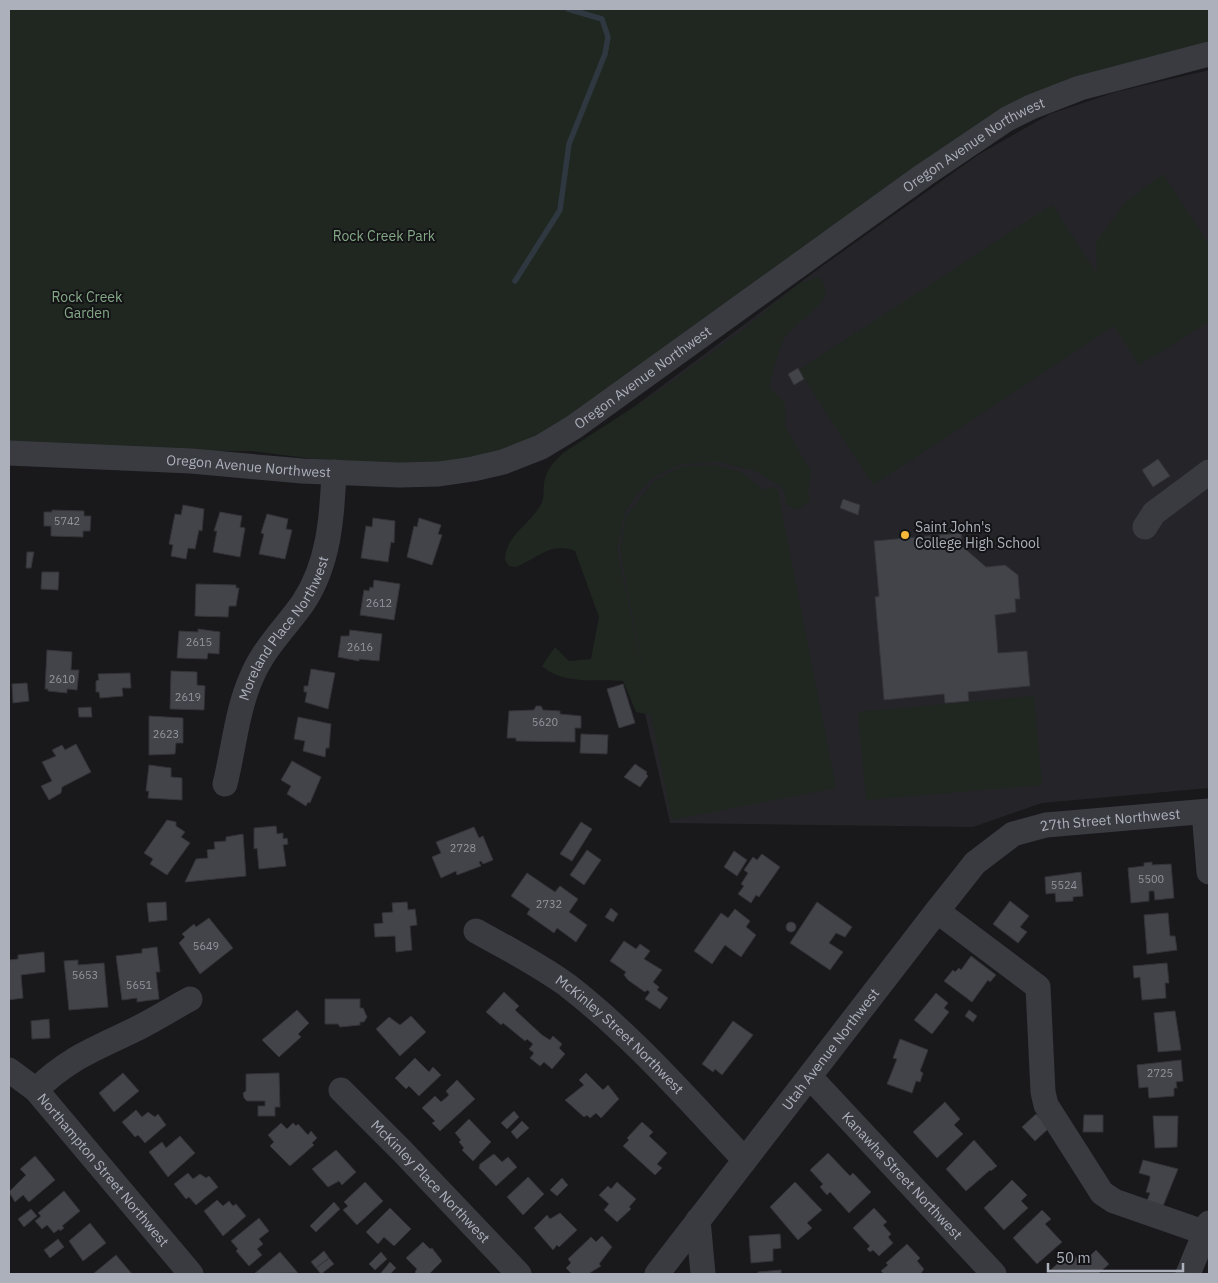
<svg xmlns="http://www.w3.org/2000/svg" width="1218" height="1283" viewBox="0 0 1218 1283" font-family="'IBM Plex Sans',sans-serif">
  <rect width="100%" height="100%" fill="#19191c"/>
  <path fill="#252529" d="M1209,70V788L1042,803L973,827L670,823L624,621L579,448L821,267L978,155L1050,114L1116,92Z"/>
  <path fill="#1f2720" d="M9,9H1209V45L1092,75L550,432L488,458L435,464L330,461L253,451H200L9,444Z
    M1163,174L1209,245V322L1139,365L1114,326L873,485L799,370L1052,205L1097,274L1096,242L1125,203Z
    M818,277C844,298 794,321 784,339C777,352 774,371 769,387L785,403V426L811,472L808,491L810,500L798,510L785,504V493L780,485L755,471L720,462L681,464L665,471L650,480L633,499L625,513L617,550L648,697L620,551L626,516L655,480L683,466L715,465L741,472L764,490L777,487L836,788L672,820L651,715L636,712L623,681C596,679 563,685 542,666L555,647L569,661L591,659L599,617L575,551C551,541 537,559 516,567L509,566L505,560C505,536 529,525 540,506C545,498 543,491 544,483C546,469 556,459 566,451L660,390L739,333L799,284Z
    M1034,696L1042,785L866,800L858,712Z"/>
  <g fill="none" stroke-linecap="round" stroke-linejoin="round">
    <path stroke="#2f3840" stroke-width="5.5" d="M515,281L560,210L569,144L605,54L608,37L602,19L568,9"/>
  </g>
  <path fill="#434449" stroke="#333338" d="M798,368L804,379L794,385L788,374Z
    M1158,459L1170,476L1153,487L1142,470Z
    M843,499L860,505L858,515L840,508Z
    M183,505L204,509L202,531L199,530L195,549L188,548L186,559L171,556L173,545L169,544L175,514L181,515Z
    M52,510L84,511V516H91L90,531H83V537L51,536V526H44V512H52Z
    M220,512L242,516L240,527L245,528L240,557L213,552L217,531H214Z
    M267,514L288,519L286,529L292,530L285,559L259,554L264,534L261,533Z
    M373,518L395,521L394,543L391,542L388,562L361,558L366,526L372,527Z
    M419,518L441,525L438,534L442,535L432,565L407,557L414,526L417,527Z
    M961,533L962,546L986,567L1005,565L1018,575L1020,599H1015L1016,612L995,615L998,653L1027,651L1030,686L968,692L969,701L945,703L944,694L884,700L875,597L879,596L874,541Z
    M27,552H34L31,568H26Z
    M42,572H59L58,590L41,589Z
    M374,580L400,584L394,620L360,615L364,590L369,591L370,587L373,588Z
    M196,584L236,585V588H239L236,606H229L228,617L195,616Z
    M198,629L220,632L219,654L208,653L207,659L177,658L179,631L198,632Z
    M350,630L382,634L379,661L359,659V661L338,657L341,636H349Z
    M47,650L72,652L71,670H79L77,690L67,689V693L48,691V689H45Z
    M311,669L335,673L328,709L305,702L307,692H304V686H308Z
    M171,671L197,672V685L205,686L204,710L170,709Z
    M130,673L131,688H122L123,696L100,698L99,692H96V681L99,680L98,674Z
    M27,683L29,701L13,703L12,684Z
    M623,684L635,723L619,728L607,689Z
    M536,706H541L543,710L560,711V714L581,716V728H575V742L516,741V738H507L509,711L534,710Z
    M91,707L92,717H79L78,708Z
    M149,716L183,718V743H176L175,754L149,755Z
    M298,717L331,724L329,748H326L325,757L303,751L305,741L294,739Z
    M581,734L608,735L607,754L580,753Z
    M76,744L91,772L62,787L61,793L49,800L41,786L52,781L42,762L56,756L52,750L62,745L65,750Z
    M292,761L321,777L310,803L308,802L306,806L287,794L291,786L281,780Z
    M635,764L647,772L646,774L648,776L640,787L624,777Z
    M149,765L171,768V777L182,778V800L148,798L149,791H146Z
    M167,820L176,822V826L185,832L181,837L190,843L167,875L150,864L153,859L144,853Z
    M581,822L592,829L572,861L560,854Z
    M276,826L277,834L283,833V839L287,838L288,844L283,845L286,866L259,869L257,848L254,849V828Z
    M474,827L479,838L483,836L493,860L483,864L481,861L479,862L481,866L457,875L456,871L441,878L432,857L441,853L436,842Z
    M243,834L246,876L185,882L196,859L208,858L207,850L215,849L214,842L226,841V837Z
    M587,850L601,860L584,885L570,875Z
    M734,851L747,860L737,876L724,867Z
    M762,854L780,867L759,897L756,895L751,903L738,894L744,886L741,884L748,873L744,870L753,857L757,860Z
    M1152,862V865L1171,864L1174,898L1155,900L1154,891H1149V901L1131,903L1128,868L1144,866V863Z
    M1081,872L1083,896L1073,897V901L1056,902L1055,893L1046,894L1045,877Z
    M527,873L555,892L560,886L578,899L569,912L587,925L576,942L557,928L554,933L527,914L530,909L511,896Z
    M1010,901L1029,916L1020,927L1027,932L1018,943L993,924Z
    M166,902L167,920L149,922L147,903Z
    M407,902L408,910L415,909L417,925L410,926L412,950L396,952L395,936L375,937L374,924L383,923L382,913L393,912L392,903Z
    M817,902L852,927L845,937L836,933L829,943L843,952L830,970L790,943Z
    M611,908L618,914L613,922L605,917Z
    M735,909L750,921L746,927L756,935L741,957L725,945L712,964L694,951L721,913L728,918Z
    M1168,913L1170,936H1175L1177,950L1147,954L1144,915Z
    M209,918L233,948L200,974L179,943L185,937L182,934L194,924L196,927Z
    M786 927a5 5 0 1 1 10 0a5 5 0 1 1-10 0Z
    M624,941L636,949L640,944L650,951L644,959L662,970L653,982L659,987L657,990L668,998L660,1009L645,999L650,992L647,990L645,992L628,980L624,975L626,972L610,961Z
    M157,947L160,972H156L159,999L137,1002V998L122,1000L116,956L142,953V949Z
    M44,952L45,972L21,975L23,998L9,1000V960L18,959V955Z
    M971,956L996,975L990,982L988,980L972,1002L944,981L953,970L955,972L959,968L961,970Z
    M78,960V965L104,963L108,1007L69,1010L64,961Z
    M1167,963L1169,983H1165L1166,998L1142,1000L1140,977L1134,978L1133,966Z
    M504,992L519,1006L515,1010L542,1035L550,1040L553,1036L562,1044L559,1048L565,1054L552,1069L544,1062L540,1066L530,1058L534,1053L529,1049L533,1044L527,1039L525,1041L503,1023L501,1025L486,1012Z
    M936,993L948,1003L944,1008L949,1012L932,1034L914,1020Z
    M325,999H360V1008H363L367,1017L364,1022H360V1025L340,1027L338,1024H325Z
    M297,1010L309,1023L298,1034L301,1037L279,1057L262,1040Z
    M969,1010L977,1016L973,1022L965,1016Z
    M1175,1011L1181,1050L1158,1052L1154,1013Z
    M411,1016L426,1032L400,1056L376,1029L389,1017L400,1025Z
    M49,1019L50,1038L32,1039L31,1021Z
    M733,1021L753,1035L722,1075L715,1069L713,1072L702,1064Z
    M900,1039L928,1050L920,1071L923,1073L920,1082L916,1081L912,1093L887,1084L897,1059L893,1058Z
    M415,1058L429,1072L433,1067L441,1075L419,1096L409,1086L406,1089L395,1078Z
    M1181,1060L1183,1081L1176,1082L1177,1088H1174V1096L1149,1098L1148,1087L1139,1088L1137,1065Z
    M123,1073L139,1091L114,1112L99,1093Z
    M279,1073L280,1107H275V1116H258V1106H265V1101H247L244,1098L243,1093L246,1091V1074Z
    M586,1073L603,1090L608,1085L619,1099L601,1118L596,1113L590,1118L587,1115L584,1117L565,1100L584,1085L579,1080Z
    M457,1080L475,1099L440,1131L432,1123L435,1121L422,1108L435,1096L441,1102L449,1095L446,1091Z
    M945,1102L960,1119L954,1125L963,1134L937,1158L913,1132Z
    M136,1110L142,1117L148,1112L155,1117L158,1114L166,1125L145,1143L138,1135L135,1137L122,1122Z
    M514,1111L519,1117L507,1129L501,1123Z
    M1036,1114L1049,1128L1035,1141L1022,1127Z
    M1084,1115H1103V1132H1083Z
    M1153,1116H1178L1177,1147L1155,1148Z
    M469,1119L491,1142L473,1161L462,1150L464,1148L459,1142L461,1140L455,1133Z
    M522,1121L529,1128L517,1139L511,1132Z
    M642,1122L653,1132L649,1136L667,1153L657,1164L662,1168L655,1175L623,1146L629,1140L627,1138Z
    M281,1123L287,1129L293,1123L296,1126L298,1124L308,1135L311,1131L317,1138L312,1143L314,1145L290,1166L270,1146L274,1142L268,1135Z
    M180,1136L195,1153L168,1177L149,1152L162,1142L166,1148Z
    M974,1140L997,1166L991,1171L990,1170L966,1191L946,1169Z
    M336,1150L356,1172L342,1185L339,1181L328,1187L312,1169Z
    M828,1153L850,1176L853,1173L871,1192L849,1213L830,1192L827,1195L820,1187L823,1184L810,1170Z
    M494,1154L502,1162L508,1157L517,1167L496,1186L479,1168L480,1164Z
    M35,1156L55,1180L29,1202L23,1195L15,1202L9,1192L26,1175L20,1169Z
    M1143,1160L1178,1169L1163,1206L1147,1201L1150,1193L1146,1192L1150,1179V1176L1139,1173Z
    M188,1173L193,1179L200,1174L206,1178L209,1176L218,1187L196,1205L189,1197L186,1199L174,1184Z
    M528,1177L544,1194L523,1215L507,1197Z
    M562,1178L568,1185L557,1196L550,1190Z
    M1012,1180L1027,1195L1021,1201L1028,1208L1004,1230L984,1208Z
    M365,1182L383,1201L357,1225L343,1210L348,1206L344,1202Z
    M617,1182L636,1199L629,1207L631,1209L617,1222L604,1210L609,1204L599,1195L608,1186L611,1189Z
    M795,1182L822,1210L807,1223L812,1228L798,1240L770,1207Z
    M64,1191L80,1211L62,1226L64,1228L60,1231L59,1229L54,1233L47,1225L42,1229L35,1221L41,1216L38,1213Z
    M217,1200L223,1206L229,1201L233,1206L236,1204L246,1216L223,1236L204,1211Z
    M334,1202L340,1209L316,1232L310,1226Z
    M390,1208L411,1229L394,1246L384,1237L378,1244L366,1232Z
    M874,1208L887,1222L883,1225L891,1234L888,1237L893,1243L879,1256L873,1250L870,1252L867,1249L870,1246L853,1228Z
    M31,1209L37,1216L24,1227L18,1219Z
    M1042,1210L1051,1219L1045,1224L1062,1242L1037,1264L1013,1238Z
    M560,1213L577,1230L559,1247L557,1245L553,1250L534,1228L547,1215L550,1219Z
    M259,1218L269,1231L259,1239L263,1244L257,1249L262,1255L249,1266L236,1251L238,1249L231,1241Z
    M90,1223L106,1243L83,1261L69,1241Z
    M780,1234L781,1248L773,1249V1261L751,1263L749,1236Z
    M602,1236L612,1247L599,1264L601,1266L588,1274H572L566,1268L571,1263L568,1259L591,1237L596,1242Z
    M58,1239L64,1247L50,1258L44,1250Z
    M423,1242L430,1249L432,1248L442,1261L429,1274H417L415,1272L417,1269L406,1258Z
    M907,1244L920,1258L917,1261L924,1269L921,1273L922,1274H884L881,1271L888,1265L886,1263Z
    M1096,1250L1109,1264L1098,1274L1047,1273L1071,1252L1082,1264Z
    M324,1251L329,1258L316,1268L311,1262Z
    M280,1252L298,1273L254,1274Z
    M381,1252L387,1259L375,1270L369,1264Z
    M116,1255L132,1274H93Z
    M329,1258L334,1264L321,1274L316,1268Z
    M390,1262L396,1268L390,1274H380Z
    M781,1270V1274H758V1272Z"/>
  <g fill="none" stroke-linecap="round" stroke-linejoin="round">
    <g stroke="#3a3b41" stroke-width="25">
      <path id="s1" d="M9,453L191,461L302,471L399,475L439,474L473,469L503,462L541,447L574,427L924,175L1007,119L1031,107L1080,88L1209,54"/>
      <path d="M1145,527L1154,513L1209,472"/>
      <path id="s2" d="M225,784C234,748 237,708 253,674C265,647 286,627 303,603C329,564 332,518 334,472"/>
      <path d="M1204,812L1209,872"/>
      <path d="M937,911L1038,987L1043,1092L1046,1105L1102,1193L1114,1201L1206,1233"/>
      <path id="s3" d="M476,931C507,948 538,964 567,985C633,1036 688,1100 745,1160"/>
      <path id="s4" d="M9,1070L36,1090L191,1274"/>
      <path id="s5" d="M810,1077L994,1274"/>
      <path d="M36,1090C69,1057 98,1048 138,1028C156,1019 173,1008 190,999"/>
      <path id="s6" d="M341,1090L402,1151L519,1274"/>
      <path d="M698,1220L703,1274"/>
      <path id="s7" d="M657,1274L937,911L975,863L1013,834L1046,825L1209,811"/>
      <path d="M1188,1274L1209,1223"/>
    </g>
  </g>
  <circle fill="#f6b837" stroke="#141417" stroke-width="2" cx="905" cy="535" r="5"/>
  <g text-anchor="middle" stroke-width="4" stroke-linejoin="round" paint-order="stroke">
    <g font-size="11" fill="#92959e">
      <text x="67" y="525">5742</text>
      <text x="379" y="607">2612</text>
      <text x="199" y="646">2615</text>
      <text x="360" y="651">2616</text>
      <text x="62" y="683">2610</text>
      <text x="188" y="701">2619</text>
      <text x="545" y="726">5620</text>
      <text x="166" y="738">2623</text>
      <text x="463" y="852">2728</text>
      <text x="1151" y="883">5500</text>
      <text x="1064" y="889">5524</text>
      <text x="549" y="908">2732</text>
      <text x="206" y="950">5649</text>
      <text x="85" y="979">5653</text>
      <text x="139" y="989">5651</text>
      <text x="1160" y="1077">2725</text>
    </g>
    <g font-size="14" fill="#acb0bb" stroke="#141417">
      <text dy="5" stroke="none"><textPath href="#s1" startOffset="1065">Oregon Avenue Northwest</textPath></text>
      <text dy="5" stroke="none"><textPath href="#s1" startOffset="660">Oregon Avenue Northwest</textPath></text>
      <text dy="5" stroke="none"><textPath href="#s1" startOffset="240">Oregon Avenue Northwest</textPath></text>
      <text dy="5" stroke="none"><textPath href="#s2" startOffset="169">Moreland Place Northwest</textPath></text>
      <text dy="5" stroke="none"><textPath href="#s7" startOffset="666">27th Street Northwest</textPath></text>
      <text dy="5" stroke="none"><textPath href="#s3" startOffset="178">McKinley Street Northwest</textPath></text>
      <text dy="5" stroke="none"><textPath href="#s7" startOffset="284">Utah Avenue Northwest</textPath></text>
      <text dy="5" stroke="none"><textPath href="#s4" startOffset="138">Northampton Street Northwest</textPath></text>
      <text dy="5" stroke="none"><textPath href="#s5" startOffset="135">Kanawha Street Northwest</textPath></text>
      <text dy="5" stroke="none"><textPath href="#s6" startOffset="128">McKinley Place Northwest</textPath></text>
    </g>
    <g font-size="14" fill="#83a785" stroke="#141417">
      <text x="384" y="241">Rock Creek Park</text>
      <text x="87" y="302">Rock Creek<tspan x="87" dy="16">Garden</tspan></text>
    </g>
    <g font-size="14" fill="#acb0bb" stroke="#141417" text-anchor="start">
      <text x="915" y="532">Saint John's<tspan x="915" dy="16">College High School</tspan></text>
    </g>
  </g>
  <rect width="1218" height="1283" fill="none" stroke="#acb0bb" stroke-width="20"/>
  <path d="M1048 1263v8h135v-8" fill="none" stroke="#acb0bb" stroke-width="2.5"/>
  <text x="1056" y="1263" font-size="15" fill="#acb0bb" stroke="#141417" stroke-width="4" paint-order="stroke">50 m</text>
</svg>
